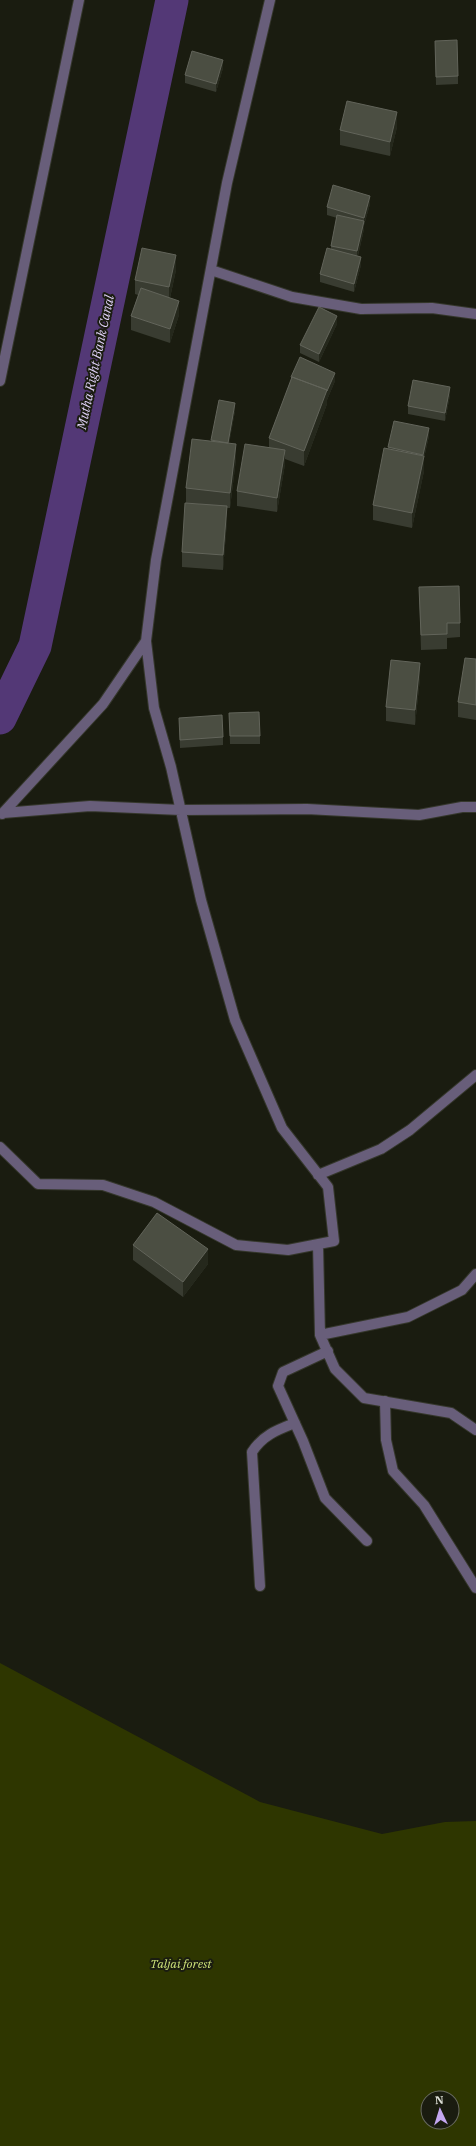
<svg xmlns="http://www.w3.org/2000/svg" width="476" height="2146" viewBox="0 0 476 2146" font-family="'IBM Plex Serif',serif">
  <rect width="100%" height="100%" fill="#1a1c10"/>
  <path fill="#2e3600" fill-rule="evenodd" d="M0,1663L260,1802L382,1834L445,1822L476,1821V2146H0ZM428,2098H452V2122H428Z"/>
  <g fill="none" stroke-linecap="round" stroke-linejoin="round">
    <path stroke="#533876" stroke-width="33" d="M0,718L35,646L172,0"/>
    <defs>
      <path id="street" d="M211,270L292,297L361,309L432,308L476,314
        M0,381L79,0
        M3,813L90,806L181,810L307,809L419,815L462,807H476
        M2,814L103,704L146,641
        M0,1147L38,1184L103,1185L154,1202L236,1245L288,1250L334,1241L328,1187L282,1128L235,1020L201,900L171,767L154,708L146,641L156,560L227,183L270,0
        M318,1175L381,1149L410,1130L476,1075
        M318,1244L320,1335L335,1369L364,1398L451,1413L476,1430
        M320,1335L408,1317L462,1290L476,1274
        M328,1351L283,1372L278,1386L303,1441L325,1498L367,1541
        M385,1401L386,1440L393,1471L424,1505L476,1588
        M260,1586L252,1452C263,1435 277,1430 295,1423"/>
    </defs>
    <use href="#street" stroke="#35372c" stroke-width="12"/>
    <use href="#street" stroke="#685e7a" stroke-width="10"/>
  </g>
  <path fill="#393c31" d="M435,41L458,76V84L436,85Z
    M223,68L216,92L185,83V75Z
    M397,127L390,156L340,145V130Z
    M370,204L364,225V229L358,256L361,265L354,292L320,282V274L331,249V246L337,218L327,215V207Z
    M176,270L170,298L179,315L170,343L131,330V316L138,295L135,294V280Z
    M337,324L319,362L300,353V345Z
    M291,377L335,381L327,400V404L304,466L285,459V464L277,512L237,506V491L269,447V438L291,381Z
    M450,395L445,421L408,414V406Z
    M235,411L229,443L236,459L230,508H227V521L223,570L182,567V552L200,504L186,503V488L211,441V440Z
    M429,436L424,458V471L412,528L373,520V505L388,447Z
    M419,587L460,623V637L447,638V649L421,650Z
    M476,659V720L458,717V702Z
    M420,678L415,725L386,721V707Z
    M229,713L260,736V744H230Z
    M179,718L223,737V745L180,748Z
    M133,1245L208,1264L183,1297L133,1260Z"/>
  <path fill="#25281c" d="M223,60V68L216,92V84Z
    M397,112V127L390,156V142Z
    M370,196V204L364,225V229L357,259V251L364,222V218Z
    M176,255V270L169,302V287Z
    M361,257V265L354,292V284Z
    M179,301V315L170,343V329Z
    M337,316V324L319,362V354Z
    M335,373V381L327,400V404L304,466V451L327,390Z
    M450,387V395L445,421V413Z
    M235,403V411L228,451V443Z
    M429,428V436L424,458V471L412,528V513L423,461V455Z
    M236,444V459L230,508V493Z
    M285,450V464L277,512V498Z
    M227,506V521L223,570V555Z
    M420,663V678L415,725V710Z
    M208,1249V1264L183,1297V1282Z"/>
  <path fill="#4b4e42" stroke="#62645a" d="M457,40L458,76L436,77L435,41Z
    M192,51L223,60L216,84L185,75Z
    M347,101L397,112L390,142L340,130Z
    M333,185L370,196L364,218L327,207Z
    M337,215L364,221L357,251L331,246Z
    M142,248L176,255L169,287L135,280Z
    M327,248L361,257L354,284L320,274Z
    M141,288L179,301L170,329L131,316Z
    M319,307L337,316L319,354L300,345Z
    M300,357L335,373L327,391V390L292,377V378L291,377Z
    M292,377L327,390L304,451L269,438Z
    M413,380L450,387L445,413L408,406Z
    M219,400L235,403L228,443L211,440Z
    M394,421L429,428L423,455L388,447Z
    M192,439L236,444L230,493L186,488Z
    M245,444L285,450L277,498L237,491Z
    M384,448L424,456L412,513L373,505Z
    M185,503L227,506L223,555L182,552Z
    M459,586L460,623H447V634L421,635L419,587Z
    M465,658L476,659V705L458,702Z
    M391,660L420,663L415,710L386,707Z
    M259,712L260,736H230L229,713Z
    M222,715L223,737L180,740L179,718Z
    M157,1213L208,1249L183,1282L133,1245Z"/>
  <g text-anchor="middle" stroke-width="4" stroke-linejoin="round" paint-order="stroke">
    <g font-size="12" font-style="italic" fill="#cce178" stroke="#1a1c10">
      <text x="181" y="1968">Taljai forest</text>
    </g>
    <g font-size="13" font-style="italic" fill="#e0d2f8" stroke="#1a1c10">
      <text transform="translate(95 362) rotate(-78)" y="5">Mutha Right Bank Canal</text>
    </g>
  </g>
  <g transform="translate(440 2110) rotate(356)"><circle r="19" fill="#1a1c10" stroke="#686a60"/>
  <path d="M0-3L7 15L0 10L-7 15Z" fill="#c4a7f1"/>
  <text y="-6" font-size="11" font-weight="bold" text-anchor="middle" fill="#dddfd7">N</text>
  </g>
</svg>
